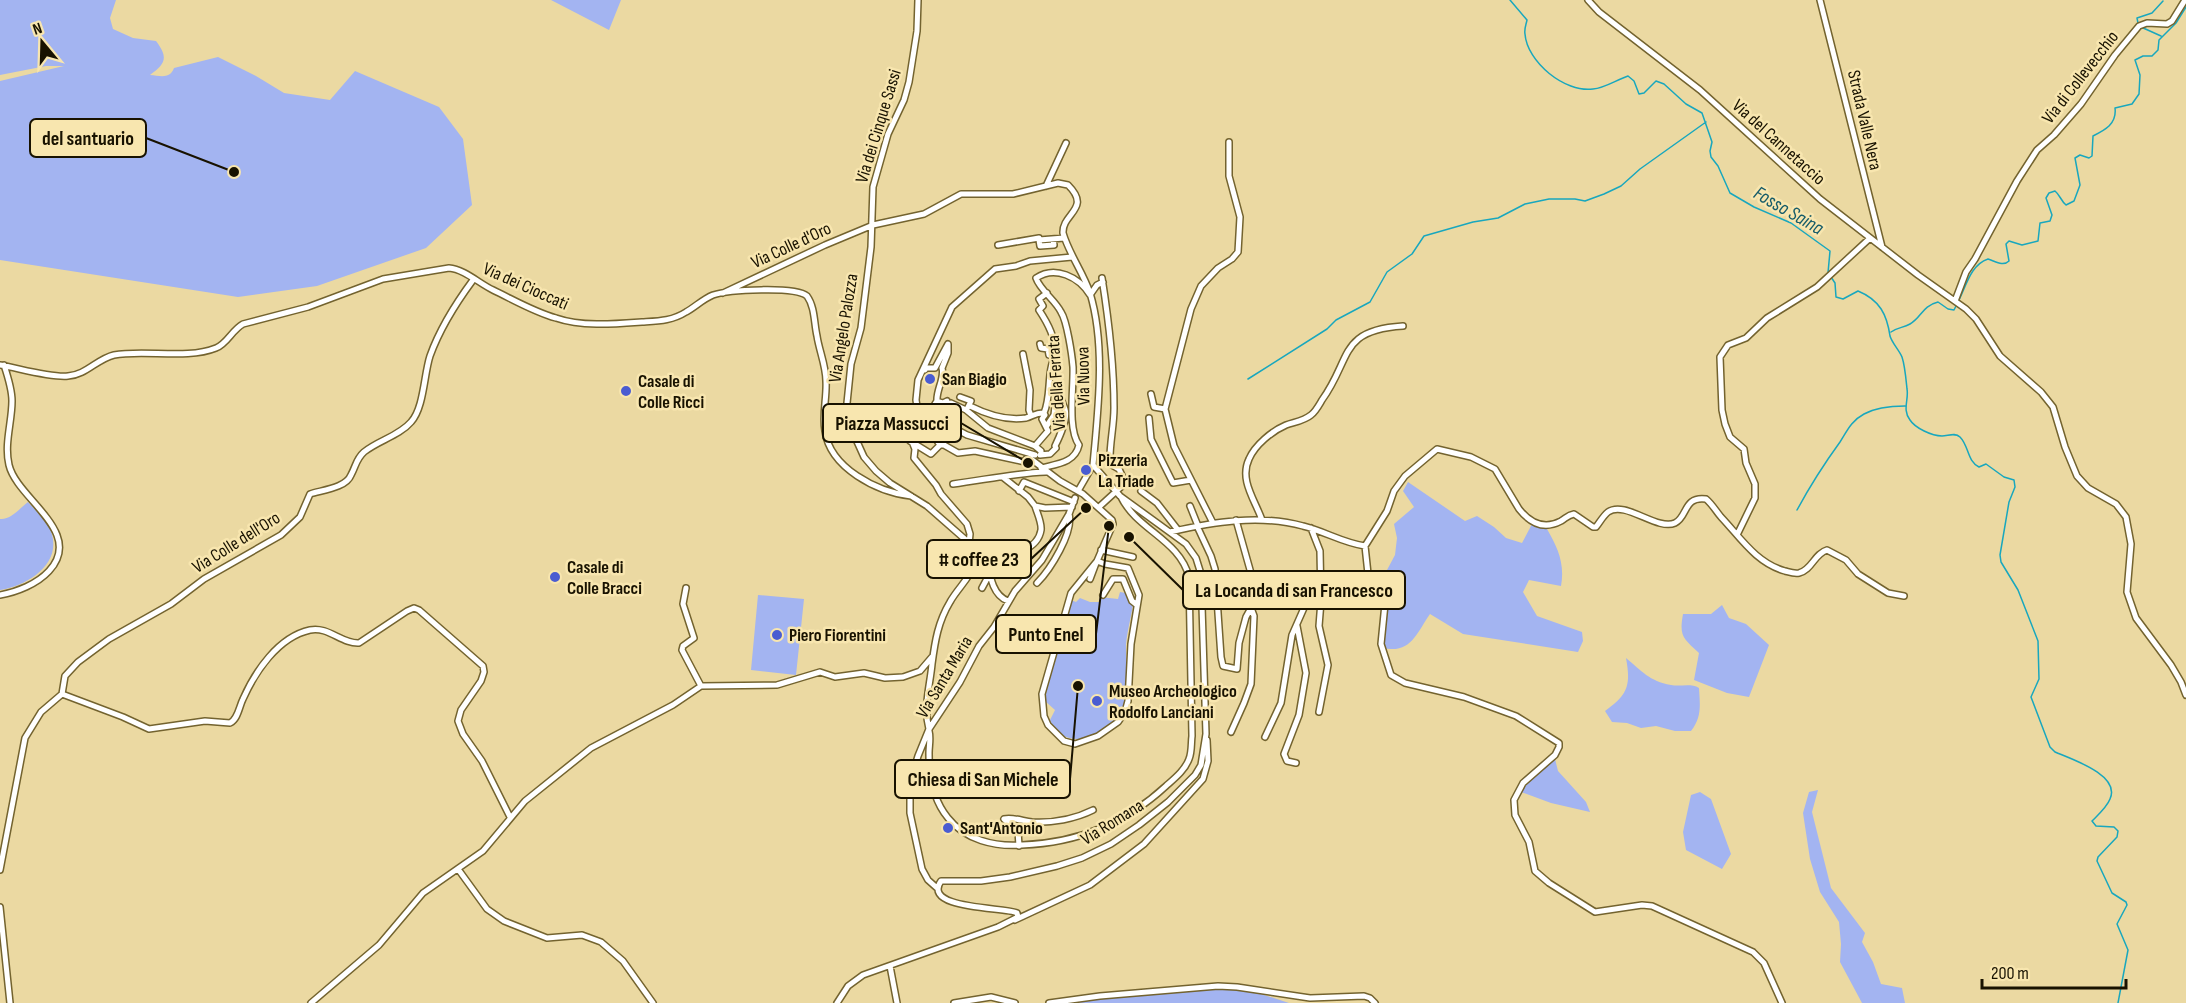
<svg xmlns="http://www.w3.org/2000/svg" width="2186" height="1003" viewBox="0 0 2186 1003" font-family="'Sofia Sans Condensed',sans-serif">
  <rect width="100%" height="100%" fill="#ebd9a2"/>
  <path fill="#a3b4f1" d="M0,0H116L110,18L113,29L133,38L156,41C169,58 165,64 150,75C161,76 170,79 174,68L218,57L256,76L284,93L330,100L355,71L439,107L463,139L472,205L426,248L317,286L238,297L0,260V81L64,66H46L0,75Z
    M551,0H621L609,30Z
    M1408,482L1465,521L1477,516L1494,527L1506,538L1522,543L1532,524L1547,529C1558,548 1565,564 1561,586L1529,580L1523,592L1537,616L1582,632L1583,641L1578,652L1463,634L1430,614C1416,634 1411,654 1383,648V628L1389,594L1387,570L1395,555L1397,538L1394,524L1414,507L1403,491Z
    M28,502C34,509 45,518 49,527C66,561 30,585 0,590V519C11,520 20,508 28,502Z
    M1120,592L1126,593L1129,603L1133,604C1131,618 1127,632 1126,645C1126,661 1128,698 1122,710C1113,729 1090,743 1069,738C1061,736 1053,729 1050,720L1055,710L1045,701V697L1071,600L1076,602L1080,598L1090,602H1099L1100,597L1118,599Z
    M758,595L804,599L796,675L751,670Z
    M1722,605L1729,618L1746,624L1769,645L1749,697L1727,693L1694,680L1699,653C1683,638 1679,636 1683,614H1711Z
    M1626,658C1642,671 1649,681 1671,685C1680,687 1691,683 1699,688C1700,705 1702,717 1691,731H1675L1656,726L1641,728L1627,723L1612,722L1605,711C1628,695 1631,685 1626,658Z
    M1555,759L1558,771L1586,802L1590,812L1551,803L1521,792L1531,777Z
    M1818,790L1812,812L1831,888L1865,933L1862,942L1873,962L1881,984L1902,988L1905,1003H1862L1840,962L1841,944L1839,922L1820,892L1810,859L1803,813L1809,792Z
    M1700,792L1711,799L1731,854L1722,869L1686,850L1683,832L1691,795Z
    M1231,988L1258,993L1289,1003H1059L1185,989Z"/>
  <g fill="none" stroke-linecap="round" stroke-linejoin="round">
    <path stroke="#18a7be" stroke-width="1.5" d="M1510,0L1527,20C1526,25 1524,29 1525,34C1527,62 1565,93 1593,89C1605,88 1616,80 1628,76L1634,81L1639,94L1644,93L1656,81L1664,84L1686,104L1702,113L1712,142L1710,151L1711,157L1718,166L1730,193L1754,207L1791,223L1830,251L1828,273
      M2138,23L2137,18L2152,13L2163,1
      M2141,27L2161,36
      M1831,277L1835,283L1836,297L1843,299L1858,291C1880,300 1887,315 1890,336C1892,343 1899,350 1902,357C1905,366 1906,379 1907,389C1909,399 1902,410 1910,420C1915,428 1932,436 1942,436C1948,436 1955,432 1960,437C1969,446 1967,461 1979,467L1986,464L2004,477L2014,480L2015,487L2009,502L2000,555L2001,562L2018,590L2038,641L2039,679L2031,697L2050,747L2055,752C2071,759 2121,775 2110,799C2107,807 2098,815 2092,821L2096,826L2114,827L2118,831L2117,837L2098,857L2097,861L2112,893L2126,902L2127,905L2117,924L2128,950L2118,1003
      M1958,302C1966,287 1970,265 1988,259C1995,261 2003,267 2009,261L2006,244L2009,241L2022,245L2038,241L2040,223L2050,221L2052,215L2046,198L2049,193L2055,191C2060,195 2061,201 2066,205L2074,201L2080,185L2075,158L2080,155L2089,158L2092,156L2093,136C2105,130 2117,124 2115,108L2132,104L2139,94L2140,75L2135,60L2143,56H2152L2158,50L2159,40L2176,23L2186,7
      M1891,332C1898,327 1903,328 1910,324C1922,317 1922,306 1938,302L1948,309L1954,310L1956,306
      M1248,379L1327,329L1336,320L1370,302L1387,272L1412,254L1424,236L1473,222L1498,218L1525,204L1549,199H1575L1585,201L1604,194L1621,186L1640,169L1706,122
      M1797,510C1810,486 1824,464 1840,442C1847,431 1851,421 1864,414C1875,408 1893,406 1905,406"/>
    <defs>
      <path id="minor" d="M918,0L917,31L909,82L904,100L888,134L873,187L871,247L861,328L851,364L847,403L850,426L864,457L876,471L890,483L927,506L967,541L975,563
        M1588,0L1599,12L1700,90L1820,199L1918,275L1966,309L1976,319L2000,356L2041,392L2053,407L2065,447L2077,476L2088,488L2116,504L2126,517L2131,544L2127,592L2136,618L2171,665L2181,682L2186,695
        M1820,0L1882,247
        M1046,186L1066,143
        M1053,239L1054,245L1040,246L1039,240L1064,238
        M998,245L1039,238V240
        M1072,257L1030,261L1016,266L995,269L952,307L918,380L916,400L918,413L940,445H944L958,453L975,451L1025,462L1026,459H1031L1060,481L1083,494L1112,520L1113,524L1097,561L1071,593L1042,694L1044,716L1048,725L1064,741L1075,744L1098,736L1118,722L1125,712L1128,701L1131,644L1139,595L1128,568L1105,564L1097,561
        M723,293L825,245L873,225L924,214L961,194H1013L1058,183L1068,185C1092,209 1062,213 1063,233C1069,254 1083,272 1090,293C1106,346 1098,410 1093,465L1120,496L1186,544L1196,558L1201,574L1206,734L1201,765L1195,775L1168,802L1139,825L1111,844L1082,858L1057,866L1010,877L981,881H941C921,910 1007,907 1017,913L1018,917L998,927L863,975L848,986L837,1003
        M1955,301L1966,272L1975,259L2017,181L2037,150L2054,135L2081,104L2115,55L2139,26L2147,23L2167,24L2172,21L2185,0
        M1040,344L1041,348L1048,349L1049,355L1056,357
        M1023,354L1030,390L1029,410L1031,416
        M0,365C18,368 51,378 68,376C86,375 97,359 114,355C145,349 186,360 216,348C227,344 232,330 243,324L308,307L383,279L449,268C464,269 480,284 493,290C514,300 534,312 556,318C582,327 615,324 642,322C658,321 672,321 686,312C695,307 703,299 713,295C728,290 795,286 807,296C815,307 814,323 817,336C819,350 826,366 826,381C827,397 822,414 825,431C830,468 877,492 911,496
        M925,370L926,368H935L948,344V353L942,368C945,378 936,390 937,401
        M1151,394L1154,407L1165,409
        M960,397L971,401L967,409
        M947,401L943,403L937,401L935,404L948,415L944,418L950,426L967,435L1035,455
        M951,403L966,410L988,428L1035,446L1041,451V455
        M970,406C986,414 1007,421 1026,418C1033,416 1037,412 1044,413
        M1149,418L1151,439L1173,483L1191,480
        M908,424L906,427L915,449L914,458L936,485L941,494L967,524L970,534L969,544
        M1046,427L1042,419L1045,415L1044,413C1052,395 1046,370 1056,355C1055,338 1049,325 1039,310L1043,306L1039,299L1047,293
        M910,441L931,454L940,445
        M1035,446L1048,431L1046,427L1054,415L1055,406L1061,403
        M1040,455L1050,454L1056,448L1055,446C1059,438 1068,418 1065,409C1062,403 1061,397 1059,390L1049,389
        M1041,468C1057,464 1075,463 1079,445C1067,428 1074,388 1073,367C1072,355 1067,321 1061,312C1055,300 1040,290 1036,278C1055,265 1079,277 1090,295L1097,285L1103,282
        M1004,478L1028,497L1035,506L1045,508L1072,507
        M953,484C984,480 1015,473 1046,472
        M1019,491L1024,482L1074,502
        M1078,491L1093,465
        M1141,491L1157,503L1178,530
        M1190,506L1198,526
        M1099,507L1122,486L1124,480L1119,469L1110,464C1109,446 1114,427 1114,408C1114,364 1109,322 1102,278
        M1262,520C1255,500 1239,480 1249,459C1255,445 1272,431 1286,425C1294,422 1304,421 1311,415C1316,411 1319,405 1322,400C1352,359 1338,330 1403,326
        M1213,523L1174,446L1165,409L1191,309L1201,286L1218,268L1232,259L1238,252L1240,217L1229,176V142
        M1197,526L1211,556L1215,569L1221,657L1223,666L1237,669L1239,643L1246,617L1251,608
        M1311,528L1320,551L1321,601L1319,626L1328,665L1319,712
        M1170,532C1213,522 1259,514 1303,526C1324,531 1343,543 1365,546
        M1738,533L1755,498V484L1746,463L1744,449L1730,437L1725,424L1722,410L1720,357L1728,345L1746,338L1767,318L1817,287L1869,239
        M1101,550L1133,557
        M987,559C990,575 992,595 1008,601
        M1090,579L1096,563
        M1037,583C1050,570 1074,532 1069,514
        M686,588L683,604L694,638L683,646L682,650L701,686
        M982,588L989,575
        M0,595C17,592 37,584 49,571C85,532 17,499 9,465C4,444 12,422 12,401C12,389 8,377 4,365
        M1103,595L1113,579H1123L1132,601L1137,605
        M62,694L65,676L78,662L109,639L171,604L204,579L281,535L300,517L310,494C322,490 346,488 351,475C356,466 356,459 364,452C379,440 399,436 411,422C424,408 424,374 430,356C440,328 456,303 473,280
        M929,729C923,707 930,686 932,664C935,641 938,622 950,602C957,589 971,577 975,563C996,557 1037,556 1041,530C1042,523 1037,513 1035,506
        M929,731C931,738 929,746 929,753C929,776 933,800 948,818C965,840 995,847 1022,845C1077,843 1125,824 1166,786C1175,778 1185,770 1189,759C1192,752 1191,743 1192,736L1189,577C1180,540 1137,530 1121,497
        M1231,732L1244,703L1251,684L1254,616L1251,608L1254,584L1236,520
        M1265,737L1281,703L1292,635L1319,574
        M1296,763L1287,761L1284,754L1299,715L1306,673L1297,626
        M1019,846L1018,831L1004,819C1013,817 1023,821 1032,822C1052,823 1075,819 1093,810
        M458,869L487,909L504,921L547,938L582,935L601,942L623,961L653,1003
        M0,870L25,738L41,712L62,694L123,717L149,729L205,721L230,723C238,719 239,707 243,699C255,672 278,637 310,630C328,626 342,644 359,643L407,611L414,608L419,610L483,666L484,672L481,681L461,710L458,721L463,734L482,761L510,817
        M937,888L928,880L922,869L910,813V782L918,756L929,729L960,682L979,646L994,627L1015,591L1042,560L1069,514L1075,498
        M0,907L10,1003
        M1015,920L1090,885L1144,844L1203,779L1208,761L1207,740
        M890,966L897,1003
        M311,1003L379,945L423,893L483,851L525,801L591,748L673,705L701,686L777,685L820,672L835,677L864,673L885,678L903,677L920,671L932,657
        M954,1003L991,997L1015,1003
        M1049,1003L1100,996L1218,986L1237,987L1310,998L1364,996L1370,998L1375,1003
        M1782,1003L1764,963L1753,952L1652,906L1642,905L1595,912L1549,883L1535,871L1529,842L1515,815L1514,800L1523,783L1555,755L1559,747V743L1516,716L1464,697L1405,683L1391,675L1381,644L1385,604L1369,583L1365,546L1387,511L1394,491L1405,476L1437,449L1471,457L1495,469L1519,509C1530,523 1544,530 1561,521C1566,518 1568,515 1574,514L1593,527H1596C1600,522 1603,516 1608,512C1625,500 1657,531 1675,523C1688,517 1683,496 1706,499C1712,504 1716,511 1721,517C1740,537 1756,563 1785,571C1789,572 1794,574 1799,573C1812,570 1814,554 1827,550L1846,560L1858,574L1888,593L1904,596"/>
    </defs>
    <use href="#minor" stroke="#73632f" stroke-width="8"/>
    <use href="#minor" stroke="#fff" stroke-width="5"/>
  </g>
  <g fill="#4a5cd1" stroke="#f8e6af" stroke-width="2">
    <circle cx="930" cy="379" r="6"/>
    <circle cx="626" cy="391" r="6"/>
    <circle cx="1086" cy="470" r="6"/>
    <circle cx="555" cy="577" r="6"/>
    <circle cx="777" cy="635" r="6"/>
    <circle cx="1097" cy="701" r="6"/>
    <circle cx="948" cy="828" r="6"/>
  </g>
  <g text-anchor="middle" stroke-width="5" stroke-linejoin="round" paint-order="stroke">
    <g font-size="18" fill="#181200" stroke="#f8e6af">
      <text transform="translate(2080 77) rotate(-52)" y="6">Via di Collevecchio</text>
      <text transform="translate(1865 120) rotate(77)" y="6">Strada Valle Nera</text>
      <text transform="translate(878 126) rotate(-73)" y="6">Via dei Cinque Sassi</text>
      <text transform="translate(1779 142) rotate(42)" y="6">Via del Cannetaccio</text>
      <text transform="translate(791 245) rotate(-25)" y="6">Via Colle d'Oro</text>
      <text transform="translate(526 286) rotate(24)" y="6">Via dei Cioccati</text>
      <text transform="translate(843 328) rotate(-81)" y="6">Via Angelo Palozza</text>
      <text transform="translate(1083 376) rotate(-91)" y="6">Via Nuova</text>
      <text transform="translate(1056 383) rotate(-94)" y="6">Via della Ferrata</text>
      <text transform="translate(236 542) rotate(-32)" y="6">Via Colle dell'Oro</text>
      <text transform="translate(944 677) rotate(-59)" y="6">Via Santa Maria</text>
      <text transform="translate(1112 822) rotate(-32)" y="6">Via Romana</text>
    </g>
    <g font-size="18" font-weight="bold" fill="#181200" stroke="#f8e6af" text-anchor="start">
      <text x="942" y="385">San Biagio</text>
      <text x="638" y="387">Casale di<tspan x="638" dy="21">Colle Ricci</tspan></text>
      <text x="1098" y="466">Pizzeria<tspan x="1098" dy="21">La Triade</tspan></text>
      <text x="567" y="573">Casale di<tspan x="567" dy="21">Colle Bracci</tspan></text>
      <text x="789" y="641">Piero Fiorentini</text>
      <text x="1109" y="697">Museo Archeologico<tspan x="1109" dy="21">Rodolfo Lanciani</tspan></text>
      <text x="960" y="834">Sant'Antonio</text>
    </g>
    <g font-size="20" font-style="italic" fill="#175c69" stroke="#f8e6af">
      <text transform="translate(1789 210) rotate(30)" y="7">Fosso Saina</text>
    </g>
  </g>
  <path fill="none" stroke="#181200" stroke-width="2" d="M234 172L146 138M1028 463L961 423M1086 508L1031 559M1129 537L1183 590M1109 526L1096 634M1078 686L1070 779"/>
  <g fill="#181200" stroke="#f8e6af" stroke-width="2">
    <circle cx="234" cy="172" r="6"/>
    <circle cx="1028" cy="463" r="6"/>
    <circle cx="1086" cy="508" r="6"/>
    <circle cx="1129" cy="537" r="6"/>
    <circle cx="1109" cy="526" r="6"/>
    <circle cx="1078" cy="686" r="6"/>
  </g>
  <g fill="#f8e6af" stroke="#181200" stroke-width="2">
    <rect x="30" y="119" width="116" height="38" rx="6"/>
    <rect x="823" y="404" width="138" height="38" rx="6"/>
    <rect x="927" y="540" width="104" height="38" rx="6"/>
    <rect x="1183" y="571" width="222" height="38" rx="6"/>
    <rect x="996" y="615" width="100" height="38" rx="6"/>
    <rect x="895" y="760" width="175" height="38" rx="6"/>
  </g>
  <g font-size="20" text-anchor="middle" font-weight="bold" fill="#181200">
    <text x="88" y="145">del santuario</text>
    <text x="892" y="430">Piazza Massucci</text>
    <text x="979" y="566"># coffee 23</text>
    <text x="1294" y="597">La Locanda di san Francesco</text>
    <text x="1046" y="641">Punto Enel</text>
    <text x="983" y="786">Chiesa di San Michele</text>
  </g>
  <g transform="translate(42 42) rotate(341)" stroke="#f8e6af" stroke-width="4.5" paint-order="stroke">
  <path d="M0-4.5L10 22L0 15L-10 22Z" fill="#181200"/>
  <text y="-9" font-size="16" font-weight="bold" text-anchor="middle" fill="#181200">N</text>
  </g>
  <path d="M1982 979v9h144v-9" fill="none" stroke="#181200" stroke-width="3"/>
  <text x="1991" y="979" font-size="18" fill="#181200" stroke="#f8e6af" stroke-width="4.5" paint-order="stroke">200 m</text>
</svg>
